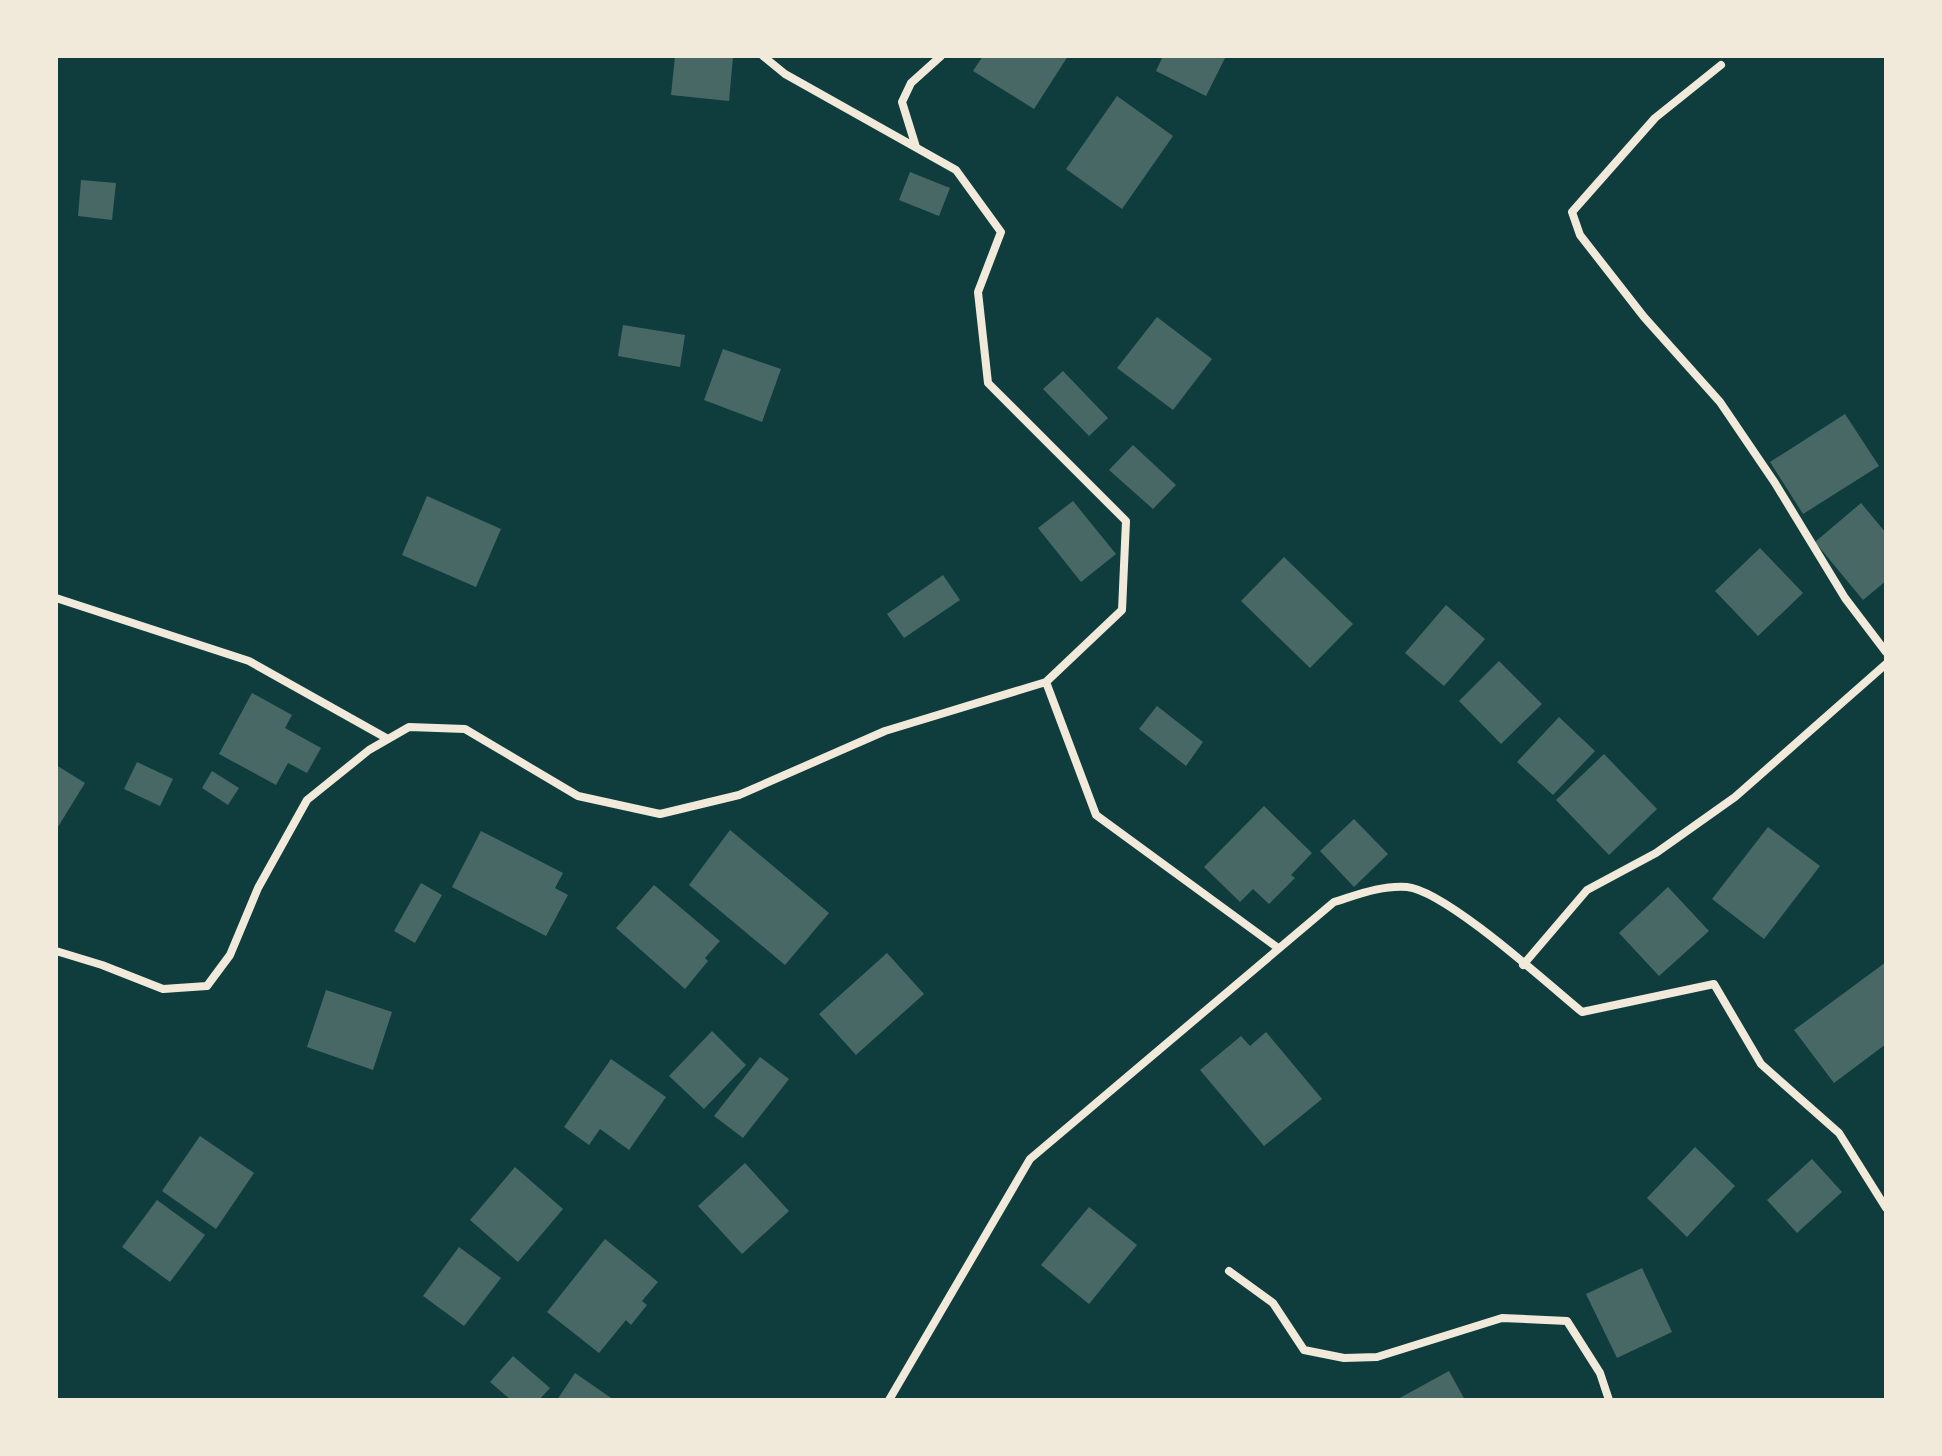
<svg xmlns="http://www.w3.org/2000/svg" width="1942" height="1456" viewBox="0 0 1942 1456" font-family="Signika,sans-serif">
  <rect width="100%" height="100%" fill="#0f3d3e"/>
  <path fill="#486865" d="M675,56L733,57L729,101L671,95Z
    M983,56H1068L1034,109L973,71Z
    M1163,56H1226L1206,96L1156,71Z
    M1117,96L1173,136L1122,209L1066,169Z
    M910,172L950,188L939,216L899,200Z
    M81,180L116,183L112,220L78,216Z
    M1157,317L1212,359L1173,410L1117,368Z
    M623,325L685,335L680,367L618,356Z
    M723,349L781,369L762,422L704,400Z
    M1063,371L1108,418L1089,436L1043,389Z
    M1845,414L1879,466L1803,514L1770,462Z
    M1133,445L1176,485L1153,509L1109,470Z
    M427,496L501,529L476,587L402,555Z
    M1073,501L1116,554L1081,582L1038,528Z
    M1861,503L1886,533V581L1863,600L1815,542Z
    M1760,548L1803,593L1758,636L1715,591Z
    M1284,557L1353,624L1310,668L1241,601Z
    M943,575L960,600L904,638L887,614Z
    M1446,605L1485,639L1444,686L1405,653Z
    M1499,661L1542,704L1501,744L1459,701Z
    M252,693L292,715L285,728L321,748L307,773L288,763L276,785L219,754Z
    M1157,706L1203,742L1186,766L1139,729Z
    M1559,717L1595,751L1553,795L1517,762Z
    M1604,754L1657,809L1609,855L1556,800Z
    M137,762L173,779L160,806L124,789Z
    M56,765L85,783L56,830Z
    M212,771L239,788L228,805L202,788Z
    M1264,806L1312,853L1291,875L1295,878L1269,904L1253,889L1240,902L1204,867Z
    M1354,819L1388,854L1354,887L1320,851Z
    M1768,827L1820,866L1764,939L1712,899Z
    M730,830L829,913L785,965L689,885Z
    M481,831L563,873L555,888L568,895L546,936L452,887Z
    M421,883L442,895L415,943L394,931Z
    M654,885L720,941L705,958L708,961L685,989L616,928Z
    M1668,887L1709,931L1659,976L1619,933Z
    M887,953L924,994L856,1055L819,1014Z
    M1886,962V1044L1834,1083L1794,1030Z
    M326,990L392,1012L373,1070L307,1047Z
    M712,1031L746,1065L704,1109L669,1076Z
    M1266,1032L1322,1099L1264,1146L1200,1070L1241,1036L1250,1046Z
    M760,1057L789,1079L743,1138L714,1116Z
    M611,1059L666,1097L629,1150L600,1129L589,1145L564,1127Z
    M200,1136L254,1173L216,1229L162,1191Z
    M1695,1147L1735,1186L1687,1237L1647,1198Z
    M1812,1159L1842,1192L1797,1233L1767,1200Z
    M745,1163L789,1211L742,1254L698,1206Z
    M515,1167L563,1209L518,1262L470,1220Z
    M157,1200L205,1235L170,1282L122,1247Z
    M1089,1207L1137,1245L1089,1304L1041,1265Z
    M605,1239L658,1282L642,1301L647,1305L631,1325L626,1320L599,1353L547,1312Z
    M459,1247L501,1278L464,1326L423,1296Z
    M1642,1268L1672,1332L1617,1358L1586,1294Z
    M513,1356L550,1388L539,1400H511L490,1382Z
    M1449,1371L1465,1400H1396Z
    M575,1373L614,1400H557Z"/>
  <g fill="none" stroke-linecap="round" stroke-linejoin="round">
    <path stroke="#f1e9da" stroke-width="8" d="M763,56L785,74L956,170L1001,232L978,292L988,383L1126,521L1122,610L1046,682L1096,815L1278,948
      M1721,65L1655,118L1572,212L1580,235L1644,317L1720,402L1775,483L1845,598L1886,652
      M916,147L902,102L911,83L941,56
      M56,598L249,661L388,739
      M56,951L102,965L163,989L207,986L230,955L258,888L307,800L369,750L409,727L465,729L578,796L660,814L739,795L885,731L1046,682
      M1523,965L1587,890L1656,853L1735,797L1886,664
      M1229,1271L1273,1303L1304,1350L1344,1358L1377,1357L1502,1318L1567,1321L1600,1373L1609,1400
      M889,1400L1030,1159L1334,902C1357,895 1382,885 1407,887C1446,891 1548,984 1582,1012L1714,984L1761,1064L1839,1133L1886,1208"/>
  </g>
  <rect width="1942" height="1456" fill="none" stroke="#f1e9da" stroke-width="116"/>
</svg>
